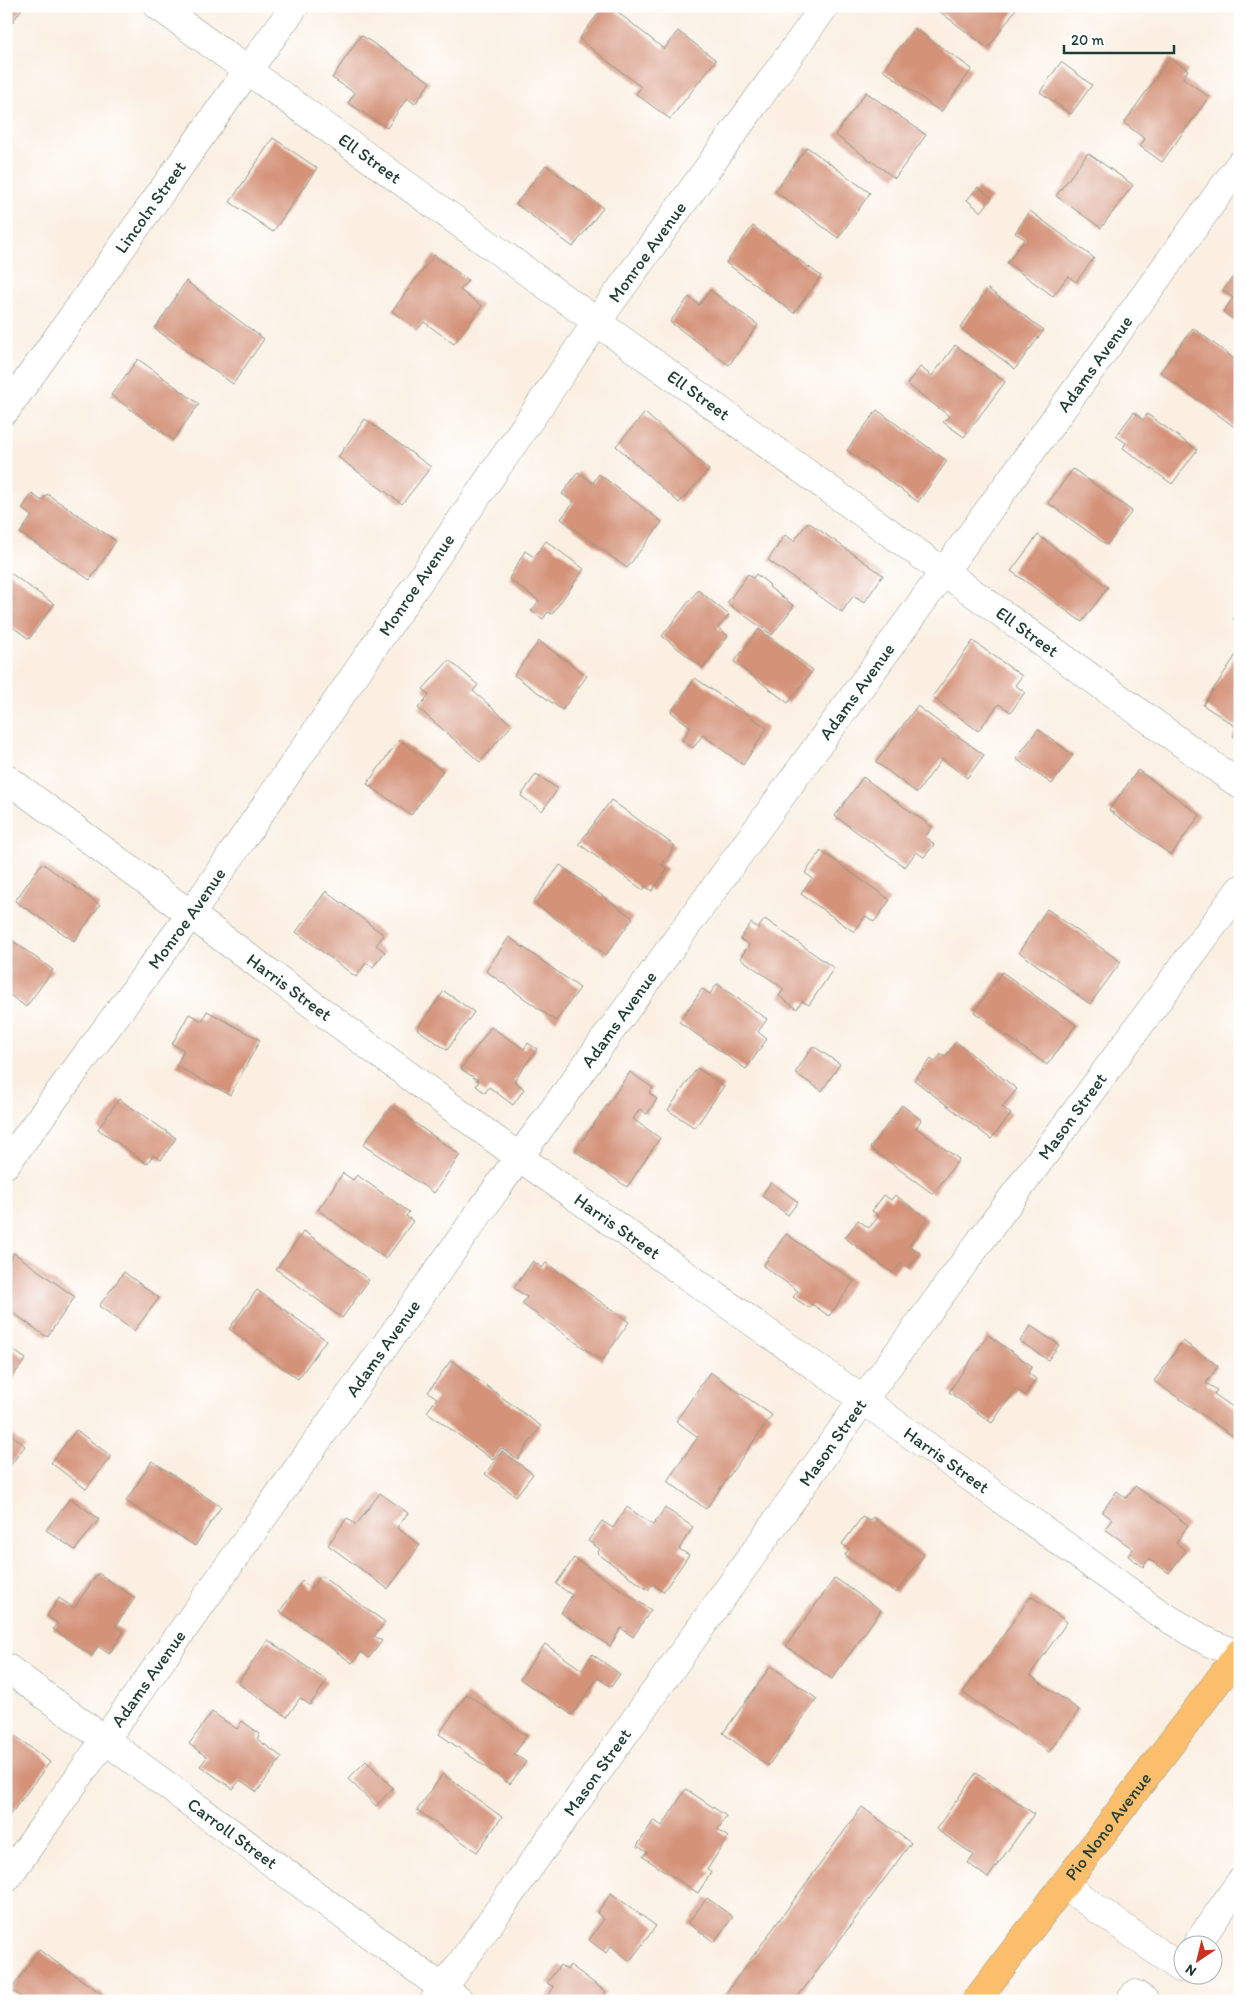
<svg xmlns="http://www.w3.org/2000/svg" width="1246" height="2007" viewBox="0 0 1246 2007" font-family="Itim,sans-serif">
  <rect width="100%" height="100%" fill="#fff"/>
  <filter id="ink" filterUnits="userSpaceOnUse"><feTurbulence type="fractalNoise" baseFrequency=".02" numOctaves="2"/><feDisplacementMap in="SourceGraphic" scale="10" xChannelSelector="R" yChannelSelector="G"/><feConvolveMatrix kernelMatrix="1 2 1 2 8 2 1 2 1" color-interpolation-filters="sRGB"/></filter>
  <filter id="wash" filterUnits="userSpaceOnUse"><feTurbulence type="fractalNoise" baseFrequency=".0096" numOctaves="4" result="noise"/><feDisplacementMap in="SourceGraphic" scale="20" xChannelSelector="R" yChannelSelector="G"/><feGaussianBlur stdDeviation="1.12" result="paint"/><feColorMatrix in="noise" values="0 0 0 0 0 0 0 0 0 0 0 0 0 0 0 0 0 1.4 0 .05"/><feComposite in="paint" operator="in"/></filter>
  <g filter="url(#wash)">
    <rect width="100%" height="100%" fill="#faefe1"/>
    <g id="blocks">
      <path fill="#d49379" d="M6,6H24L6,31Z
        M604,6H610L664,49L678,31L716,60L670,119L636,94L641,87L579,39Z
        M932,6H1018L988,48Z
        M914,28L972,69L941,112L883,70Z
        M361,35L430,82L415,104L407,98L387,128L348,103L355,93L332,78Z
        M1170,58L1188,70L1183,78L1209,97L1162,162L1140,146L1145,139L1124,123Z
        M1061,62L1092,85L1071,114L1040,92Z
        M866,92L926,135L895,178L835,135Z
        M273,138L317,168L273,232L230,202Z
        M807,147L870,193L838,238L775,191Z
        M1088,153L1133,185L1101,228L1056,196Z
        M546,165L603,208L573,247L516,204Z
        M978,187L992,198L981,212L967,200Z
        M1030,211L1094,258L1076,282L1068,276L1053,296L1007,263L1025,239L1015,233Z
        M753,226L821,276L794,313L726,263Z
        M434,255L468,280L460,290L482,306L454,344L424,322L417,330L392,311Z
        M1236,273L1240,275V325L1223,312L1233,298L1223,290Z
        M186,281L264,339L233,384L155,329Z
        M988,289L1044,330L1015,369L960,328Z
        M710,290L758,325L729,365L670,322L689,297L699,305Z
        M1193,328L1240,363V431L1160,372Z
        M955,345L1005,382L964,437L943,422L949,416L907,384L920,367L932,376Z
        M138,359L199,404L173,440L111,395Z
        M877,410L947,461L918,502L847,450Z
        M1134,412L1143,420L1147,414L1197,450L1172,484L1123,448L1126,443L1116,436Z
        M645,413L709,470L679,503L616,446Z
        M365,419L431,467L402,504L338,457Z
        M1073,469L1132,511L1107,545L1048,503Z
        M578,472L593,483L599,474L662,522L627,568L561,519L574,502L562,494Z
        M32,494L42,501L47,494L116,541L90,580L20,533L32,516L22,509Z
        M808,522L883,575L864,603L853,596L842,612L768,560L785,535L794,541Z
        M1038,535L1108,587L1082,622L1011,571Z
        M546,541L584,569L552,614L548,612L543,619L531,611L539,601L509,579L525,551L534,557Z
        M6,570L54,604L29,639L6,622Z
        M748,574L753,578L756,574L770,585L769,587L794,606L772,635L727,603Z
        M698,590L729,615L718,628L728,636L703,668L662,636Z
        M1240,610V624L1233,619Z
        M759,629L813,670L788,703L734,662Z
        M539,641L587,676L562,710L514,675Z
        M973,641L1022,676L1015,685L1025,692L1011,712L999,704L978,731L932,697Z
        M1236,655L1240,658V740L1233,736L1238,728L1203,705Z
        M449,660L478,685L473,691L512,725L480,762L418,708L429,695L423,689Z
        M695,678L767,728L743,765L703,735L693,748L682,740L691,727L671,712Z
        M917,706L984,755L967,778L942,759L917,793L876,762Z
        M1038,729L1073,755L1052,784L1016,759Z
        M399,740L443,771L411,815L367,784Z
        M1138,770L1200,815L1171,855L1109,810Z
        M536,774L558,789L542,811L521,796Z
        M863,777L932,827L926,836L934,845L924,857L916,852L905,867L835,816Z
        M611,800L675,846L662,865L668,869L652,891L645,886L643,890L579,844Z
        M821,851L890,900L874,922L866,916L854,932L801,894L812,878L805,873Z
        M42,863L100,905L74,941L15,901Z
        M560,865L633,918L606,955L533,902Z
        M326,891L384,935L376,945L385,952L373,967L366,963L356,977L296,932Z
        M1047,909L1121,962L1090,1004L1019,952Z
        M765,919L834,968L809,1005L802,1001L797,1009L779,996L784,989L740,958L749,945L740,939L751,923L758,928Z
        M6,936L53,970L26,1007L6,992Z
        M509,937L580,988L556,1021L486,971Z
        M1002,972L1076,1025L1047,1065L974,1012Z
        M717,984L767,1019L758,1032L767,1039L746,1069L679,1022L702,989L710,994Z
        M444,991L474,1012L447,1050L417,1029Z
        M207,1011L260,1040L230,1095L176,1066L184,1050L172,1044L189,1014L202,1021Z
        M491,1027L524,1049L528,1043L537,1049L514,1081L524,1089L513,1105L489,1087L485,1093L476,1086L479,1081L461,1069Z
        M956,1042L1017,1089L1002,1107L1011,1114L991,1139L914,1080L931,1059L935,1062L941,1054L945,1057Z
        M813,1046L840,1064L822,1091L795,1073Z
        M697,1068L724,1086L695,1128L668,1110Z
        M630,1072L653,1088L649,1093L657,1099L647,1114L640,1109L633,1119L660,1138L627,1187L575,1151Z
        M119,1099L176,1138L161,1160L153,1155L147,1164L98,1129Z
        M902,1105L921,1120L916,1128L959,1159L933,1194L870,1148Z
        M391,1106L460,1155L434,1193L363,1145Z
        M343,1173L353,1180L357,1175L409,1212L406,1216L413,1221L386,1259L318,1210Z
        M771,1182L798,1202L788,1215L762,1196Z
        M884,1195L891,1200L895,1195L928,1219L909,1246L920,1253L909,1268L901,1263L893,1273L845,1238L858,1220L869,1228L879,1216L872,1211Z
        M304,1231L369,1280L342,1318L276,1269Z
        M786,1234L854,1281L829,1316L812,1304L809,1308L793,1297L798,1291L763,1266Z
        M14,1253L75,1297L47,1337L6,1308V1265Z
        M533,1261L542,1268L546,1263L629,1322L602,1361L522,1304L527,1297L514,1288Z
        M124,1272L159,1298L134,1331L99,1306Z
        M257,1290L326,1340L298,1379L229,1329Z
        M1031,1326L1059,1345L1048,1360L1020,1341Z
        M988,1335L1032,1366L1028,1373L1036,1379L1025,1395L1016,1389L992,1423L949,1392Z
        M1183,1341L1218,1366L1206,1383L1217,1390L1214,1394L1240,1412V1441L1154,1381Z
        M6,1345L26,1359L10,1380L6,1377Z
        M451,1360L541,1426L518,1459L501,1448L493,1460L427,1412L437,1398L428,1392Z
        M710,1372L772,1415L706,1509L667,1481L698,1437L676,1421Z
        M76,1430L111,1456L86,1489L51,1463Z
        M12,1435L25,1446L6,1471V1444Z
        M502,1451L533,1474L516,1496L485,1474Z
        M152,1461L221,1507L195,1546L126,1501Z
        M1135,1486L1188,1525L1176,1543L1186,1551L1169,1573L1149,1559L1143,1567L1128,1556L1133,1549L1105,1529L1112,1519L1102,1512L1117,1491L1126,1498Z
        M380,1493L408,1513L397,1528L420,1545L388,1589L328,1545L347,1518L356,1525Z
        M70,1498L99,1519L75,1550L46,1530Z
        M627,1507L653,1525L665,1508L693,1527L679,1549L689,1555L663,1592L653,1584L648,1590L597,1553L600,1549L588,1541L602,1521L613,1528Z
        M862,1517L869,1521L873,1517L924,1555L896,1593L845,1555L849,1549L842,1544Z
        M574,1558L651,1610L633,1637L621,1628L610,1646L561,1613L572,1595L556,1584Z
        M98,1573L135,1598L115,1626L124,1632L109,1654L98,1646L92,1656L53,1629L57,1623L47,1616L59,1598L74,1608Z
        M321,1576L385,1622L374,1636L382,1641L369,1658L361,1652L352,1663L280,1611L302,1581L311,1589Z
        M835,1578L881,1610L832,1679L786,1646Z
        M1031,1596L1067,1622L1030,1675L1079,1710L1049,1752L963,1693Z
        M268,1640L327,1681L310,1705L300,1698L287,1717L238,1683Z
        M545,1644L582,1670L592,1654L620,1674L611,1687L598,1678L572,1715L520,1679Z
        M771,1666L817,1699L768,1766L723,1733Z
        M467,1694L527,1736L514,1754L526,1762L510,1784L439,1734Z
        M212,1712L237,1729L242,1721L260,1734L257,1739L282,1757L257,1792L240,1780L233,1789L200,1766L207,1757L189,1744Z
        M6,1729L50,1762L6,1820Z
        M366,1761L393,1788L376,1806L348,1779Z
        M976,1773L1034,1814L988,1878L968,1863L974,1855L936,1829Z
        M443,1774L502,1817L477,1852L417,1810Z
        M686,1789L726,1816L718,1830L728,1837L707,1870L711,1872L698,1893L643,1857L647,1852L637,1846L654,1820L662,1826Z
        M862,1807L911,1843L795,2001H720Z
        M611,1893L656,1926L630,1961L611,1946L606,1953L589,1940L604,1919L597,1913Z
        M707,1898L733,1917L714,1942L688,1923Z
        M39,1950L109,1999L108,2001H27L11,1990Z
        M560,1965L567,1970L570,1965L606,1992L600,2001H544L554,1987L547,1983Z"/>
    </g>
  </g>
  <g filter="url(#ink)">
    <use href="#blocks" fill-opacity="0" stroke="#8c968a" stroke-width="1"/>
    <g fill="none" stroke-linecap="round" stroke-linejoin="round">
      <defs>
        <g id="minor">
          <path id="s1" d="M158,6L1240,785"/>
          <path id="s2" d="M6,410L248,70L295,6"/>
          <path id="s3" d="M6,778L519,1157L863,1400L1159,1613L1210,1643L1240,1655"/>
          <path id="s4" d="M6,1164L191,914L596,323L825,6"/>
          <path id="s5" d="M6,1667L460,2001"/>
          <path id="s6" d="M6,1879L519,1157L1240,164"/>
          <path d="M1064,1885L1180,1968L1184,1963"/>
          <path d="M1197,1944L1240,1882"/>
          <path id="s7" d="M434,2001L863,1400L1240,889"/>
          <path d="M1130,2001L1135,1994L1145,2001"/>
        </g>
        <g id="major">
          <path id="s8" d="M976,2001L1240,1652"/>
        </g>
      </defs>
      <use href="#minor" stroke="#8c968a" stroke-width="29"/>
      <use href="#major" stroke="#8c968a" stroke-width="29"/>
      <use href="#minor" stroke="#fff" stroke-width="28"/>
      <use href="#major" stroke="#fabe6d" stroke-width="28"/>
    </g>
  </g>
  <g text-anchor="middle" stroke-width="4.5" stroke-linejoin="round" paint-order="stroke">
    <g font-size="18" fill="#1f3d34" stroke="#fff">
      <text dy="6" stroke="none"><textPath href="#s1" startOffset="261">Ell Street</textPath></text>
      <text dy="6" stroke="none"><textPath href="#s2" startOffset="249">Lincoln Street</textPath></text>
      <text dy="6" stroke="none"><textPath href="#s4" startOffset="1115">Monroe Avenue</textPath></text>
      <text dy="6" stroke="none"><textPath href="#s6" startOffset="1866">Adams Avenue</textPath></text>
      <text dy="6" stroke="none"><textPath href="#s1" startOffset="666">Ell Street</textPath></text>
      <text dy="6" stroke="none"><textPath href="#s4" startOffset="710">Monroe Avenue</textPath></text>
      <text dy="6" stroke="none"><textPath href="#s1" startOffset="1071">Ell Street</textPath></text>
      <text dy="6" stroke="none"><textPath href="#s6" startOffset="1461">Adams Avenue</textPath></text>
      <text dy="6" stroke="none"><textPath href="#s4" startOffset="305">Monroe Avenue</textPath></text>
      <text dy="6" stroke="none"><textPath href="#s3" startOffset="352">Harris Street</textPath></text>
      <text dy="6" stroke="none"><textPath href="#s6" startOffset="1056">Adams Avenue</textPath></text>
      <text dy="6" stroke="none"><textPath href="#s7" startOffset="1091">Mason Street</textPath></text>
      <text dy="6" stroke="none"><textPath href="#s3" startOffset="758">Harris Street</textPath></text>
      <text dy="6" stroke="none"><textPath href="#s6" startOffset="651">Adams Avenue</textPath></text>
      <text dy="6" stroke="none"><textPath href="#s7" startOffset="686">Mason Street</textPath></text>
      <text dy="6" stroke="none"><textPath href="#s3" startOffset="1162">Harris Street</textPath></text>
      <text dy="6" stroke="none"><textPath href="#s6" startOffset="246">Adams Avenue</textPath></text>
      <text dy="6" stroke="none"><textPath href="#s7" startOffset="281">Mason Street</textPath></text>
      <text dy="6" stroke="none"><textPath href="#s8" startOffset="219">Pio Nono Avenue</textPath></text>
      <text dy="6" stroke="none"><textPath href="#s5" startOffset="281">Carroll Street</textPath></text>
    </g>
  </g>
  <rect width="1246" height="2007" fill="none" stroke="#fff" stroke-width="25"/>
  <g transform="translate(1198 1960) rotate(215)"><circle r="24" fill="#ffffff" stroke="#a5b1ae"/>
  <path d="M0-4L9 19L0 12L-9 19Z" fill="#c8321e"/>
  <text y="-8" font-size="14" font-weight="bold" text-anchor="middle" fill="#1f3d34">N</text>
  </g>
  <path d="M1064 45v8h110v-8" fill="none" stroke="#1f3d34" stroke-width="2.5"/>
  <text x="1071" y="45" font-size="15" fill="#1f3d34" stroke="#ffffff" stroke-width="4" paint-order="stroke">20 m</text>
</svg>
